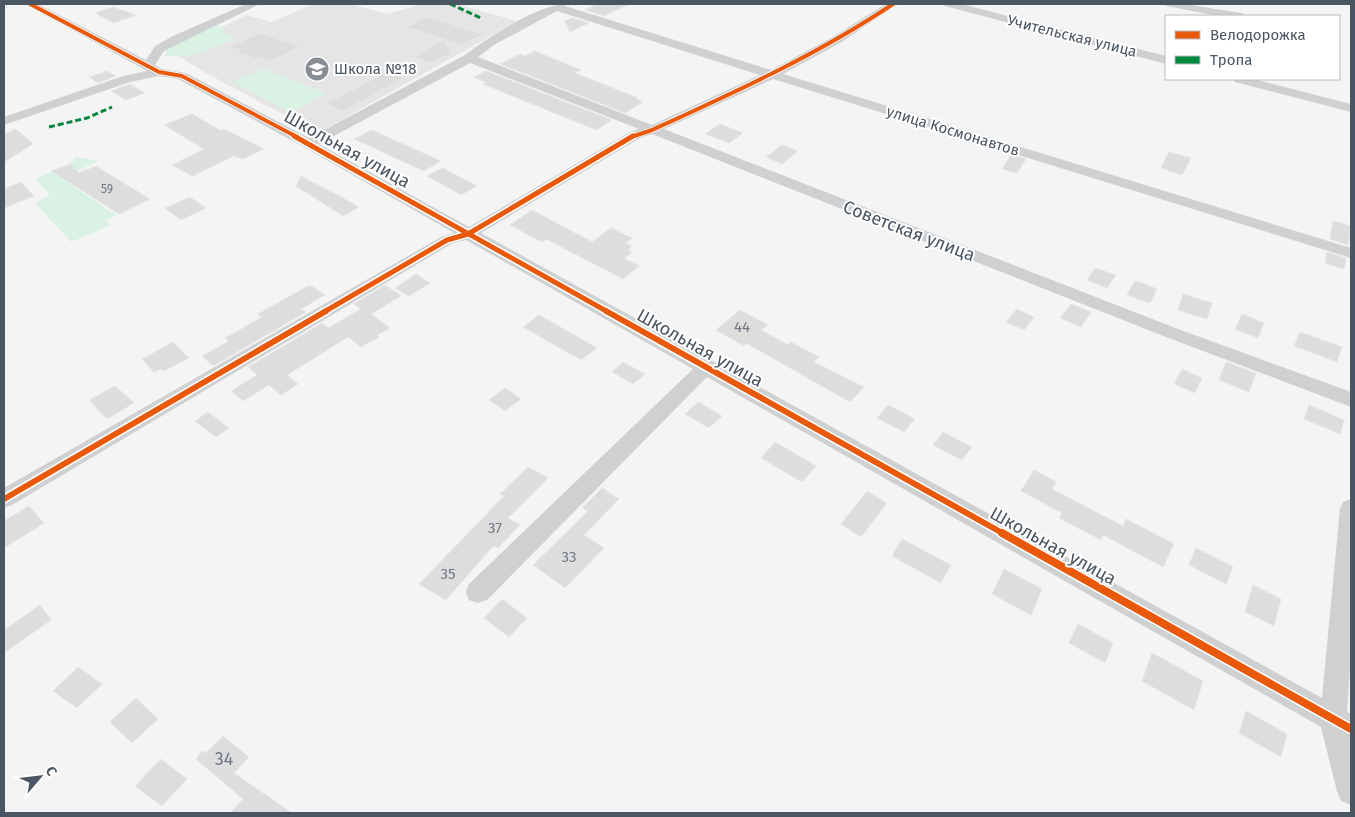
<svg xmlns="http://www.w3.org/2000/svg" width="1355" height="817" viewBox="0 0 1355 817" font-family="'Fira Sans',sans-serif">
  <rect width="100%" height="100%" fill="#f4f4f4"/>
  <path fill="#e6e5e6" d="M313,4H350L387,14L422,4H456L517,21L318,133L204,72L170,51L247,15L271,22Z"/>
  <path fill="#d9f2e3" d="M219,25L224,30L222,34H232L233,40L191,56H165L166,50L187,37Z
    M264,69L326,93L291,113L232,82Z
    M76,157L99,161L61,178L116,215L106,220L111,225L71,242L35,203L50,195L35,179L68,165Z"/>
  <path fill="#ddddde" stroke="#e5e6e7" d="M597,4H629L604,16L585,10Z
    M113,7L136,15L114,23L95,13Z
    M428,17L483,34L462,45L406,27Z
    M572,18L589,23L570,32L565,21Z
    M260,33L300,47L271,61L260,57L257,59L237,52L240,50L230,47Z
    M444,40L451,53L432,63L413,57Z
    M535,51L581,70L575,73L638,98L636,99L643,102L625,113L500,64L520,54L525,56Z
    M396,67L402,79L343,111L326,104Z
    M107,71L116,76L98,83L89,77Z
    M486,71L612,120L596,130L483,84L485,82L474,77Z
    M130,84L145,93L126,100L111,91Z
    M192,114L220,130L224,129L264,149L243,159L234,156L192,176L172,165L204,149L164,125Z
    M720,124L743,133L729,143L705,134Z
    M16,129L33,144L4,162V134Z
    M372,130L401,143L441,161L424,171L354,139Z
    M782,145L798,151L782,164L766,157Z
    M1169,152L1191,158L1182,175L1161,168Z
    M1011,155L1026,159L1017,173L1002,169Z
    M71,164L79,173L96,166L150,199L119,214L51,171Z
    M443,168L477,186L461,195L427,176Z
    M301,176L343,198L359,207L343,216L296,186Z
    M21,182L34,196L4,208V189Z
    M190,197L206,208L181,220L165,208Z
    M532,210L592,242L611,228L632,238L626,243L632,246L628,250L632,252L624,258L639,266L623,279L546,239L542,242L510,225Z
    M1333,221L1351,226L1348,245L1330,239Z
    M1327,252L1346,258L1344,269L1325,263Z
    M1095,268L1116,275L1107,288L1087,280Z
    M416,274L430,283L409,296L395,288Z
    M1137,281L1157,289L1150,303L1127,295L1134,282Z
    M310,285L325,295L301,309L306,312L213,366L202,356L229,341L225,338L262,317L258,314Z
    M385,285L401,296L371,314L390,328L377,335L379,337L361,347L348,337L287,375L298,384L281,395L269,385L243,401L231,391L257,375L248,367L322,323L328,328L361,309L354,304Z
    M1183,294L1212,303L1207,319L1178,310Z
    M1071,304L1091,312L1081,327L1060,318Z
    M1017,309L1034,317L1024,330L1006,322Z
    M740,310L768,325L761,330L788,345L791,342L819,357L814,362L864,387L850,402L746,343L744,346L716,330Z
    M1242,314L1264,323L1258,338L1235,329Z
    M539,315L585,341L597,348L581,360L523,327Z
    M1300,332L1342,347L1337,362L1294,346Z
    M173,342L189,358L164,371L161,369L154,372L142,359Z
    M623,362L645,374L633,384L612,372Z
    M1226,362L1256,373L1249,392L1219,380Z
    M1182,369L1202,378L1195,393L1174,384Z
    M115,386L134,403L107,419L89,400Z
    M505,388L521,399L505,411L489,400Z
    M698,402L722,416L709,428L685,414Z
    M888,405L915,419L904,432L877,418Z
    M1309,405L1344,420L1340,434L1304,419Z
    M208,412L229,428L216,437L195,421Z
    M943,432L972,447L962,460L933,445Z
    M775,442L816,466L802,482L761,458Z
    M528,467L548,478L508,518L520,525L498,548L493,546L446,600L419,584L504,496L500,494Z
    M1034,470L1056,482L1052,489L1123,526L1126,519L1174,544L1163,567L1103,535L1101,540L1059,518L1062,513L1021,491Z
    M602,488L619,499L584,535L604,548L565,588L533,565L588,511L582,508Z
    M867,491L887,503L861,537L841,524Z
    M29,506L44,523L4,548V521Z
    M902,539L951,565L941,583L892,556Z
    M1196,548L1233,567L1226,584L1189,565Z
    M1004,569L1042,589L1031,615L992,594Z
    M1253,585L1281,599L1274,626L1245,612Z
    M502,599L527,618L509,637L484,618Z
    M40,605L51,620L4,653V630Z
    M1078,624L1113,643L1105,663L1069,643Z
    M1152,653L1203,681L1194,710L1142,681Z
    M78,667L102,684L77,708L53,691Z
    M136,698L158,719L132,743L110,722Z
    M1246,711L1287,734L1281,757L1239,733Z
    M223,736L249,757L234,773L292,813H230L243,799L196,759L202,751L206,753Z
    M161,759L187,779L162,806L135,786Z"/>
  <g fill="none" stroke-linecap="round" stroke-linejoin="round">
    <path fill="#ced0d2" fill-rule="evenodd" d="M25,4H38L146,60L155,46L173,36L246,4H260L164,51L155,65L162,69L186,73L309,138L465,55C487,38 539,4 566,4L565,6L771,70L831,38L886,4H898L840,43L783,74L1351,248V258L773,79L664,129L1178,329L1351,392V407L1166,337L652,134L640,138L481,233L1322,698L1340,508L1343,502L1351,499V655L1347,712L1351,714V805L1341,801L1337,791L1321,727L707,377L487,600L478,603L469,600L466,592L469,584L693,369L466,240L453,243L12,505L4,508V488L441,237L454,233L304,147L178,79L159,76L130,82L4,125V117L123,76L147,71ZM557,11L760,75L652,125L478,57L494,45ZM470,63L639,129L630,132L469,227L319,144Z
      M943,4H961L1166,56V64L945,6Z
      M1165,4H1185L1241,13L1247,16H1217L1167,6Z
      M1233,79H1253L1351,104V112L1235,82Z"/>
    <path stroke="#00873e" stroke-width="3" stroke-dasharray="6 3" stroke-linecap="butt" d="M450,4L481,18
      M49,127L87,118L112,107"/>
    <defs>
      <path id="cycleway-far3" d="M30,4L159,72L182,76L297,137
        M631,137L652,130C735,92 817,55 893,4"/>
      <path id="cycleway-far2" d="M294,136L608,312
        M324,312L447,240L468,234L633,136"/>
      <path id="cycleway-far1" d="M606,311L1004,534
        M4,499L326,311"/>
      <path id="cycleway" d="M1002,533L1351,729"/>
    </defs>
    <use href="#cycleway-far3" stroke="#fff" stroke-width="5.5"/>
    <use href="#cycleway-far2" stroke="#fff" stroke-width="8"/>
    <use href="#cycleway-far1" stroke="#fff" stroke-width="9"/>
    <use href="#cycleway" stroke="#fff" stroke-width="11"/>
    <use href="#cycleway-far3" stroke="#e8590c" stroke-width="4"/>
    <use href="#cycleway-far2" stroke="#e8590c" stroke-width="5"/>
    <use href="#cycleway-far1" stroke="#e8590c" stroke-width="6"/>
    <use href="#cycleway" stroke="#e8590c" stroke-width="8"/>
  </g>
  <defs>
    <symbol id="school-disc" viewBox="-11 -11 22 22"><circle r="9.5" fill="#868d94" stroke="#fff"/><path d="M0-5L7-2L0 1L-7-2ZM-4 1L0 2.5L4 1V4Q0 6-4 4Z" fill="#fff"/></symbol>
  </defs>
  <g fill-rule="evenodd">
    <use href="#school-disc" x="303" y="55" width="28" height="28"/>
  </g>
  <g text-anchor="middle" stroke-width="4" stroke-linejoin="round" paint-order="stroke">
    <g font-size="12" fill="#707881">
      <text x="107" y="193">59</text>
    </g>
    <g font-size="15" fill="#4a5661" stroke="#fff">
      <text transform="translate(1072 36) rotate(14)" y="5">Учительская улица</text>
      <text transform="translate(953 131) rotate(17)" y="5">улица Космонавтов</text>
    </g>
    <g font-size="15" fill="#4a5661" stroke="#fff" text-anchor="start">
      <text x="334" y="74">Школа №18</text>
    </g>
    <g font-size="15" fill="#707881">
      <text x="742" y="332">44</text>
      <text x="495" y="533">37</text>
      <text x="569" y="562">33</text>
      <text x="448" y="579">35</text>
    </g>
    <g font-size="18" fill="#4a5661" stroke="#fff">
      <text transform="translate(347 149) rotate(29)" y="6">Школьная улица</text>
      <text transform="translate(909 231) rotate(21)" y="6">Советская улица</text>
      <text transform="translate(700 348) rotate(29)" y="6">Школьная улица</text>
      <text transform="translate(1053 546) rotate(29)" y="6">Школьная улица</text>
    </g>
    <g font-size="18" fill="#707881">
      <text x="224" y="765">34</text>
    </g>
  </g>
  <rect width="1355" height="817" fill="none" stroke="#4a5661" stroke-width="10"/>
  <rect x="1165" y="15" width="175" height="65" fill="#ffffff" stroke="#b7bbc0"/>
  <rect x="1175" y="31" width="25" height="8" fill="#e8590c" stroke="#b7bbc0"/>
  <text x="1210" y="40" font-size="15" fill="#4a5661">Велодорожка</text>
  <rect x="1175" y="56" width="25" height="8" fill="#00873e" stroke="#b7bbc0"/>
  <text x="1210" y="65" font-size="15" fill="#4a5661">Тропа</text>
  <g transform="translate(40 777) rotate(62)" stroke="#ffffff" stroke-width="4" paint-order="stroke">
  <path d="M0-4L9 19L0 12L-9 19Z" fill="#4a5661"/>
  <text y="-8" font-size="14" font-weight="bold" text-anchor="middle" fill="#4a5661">С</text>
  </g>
</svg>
